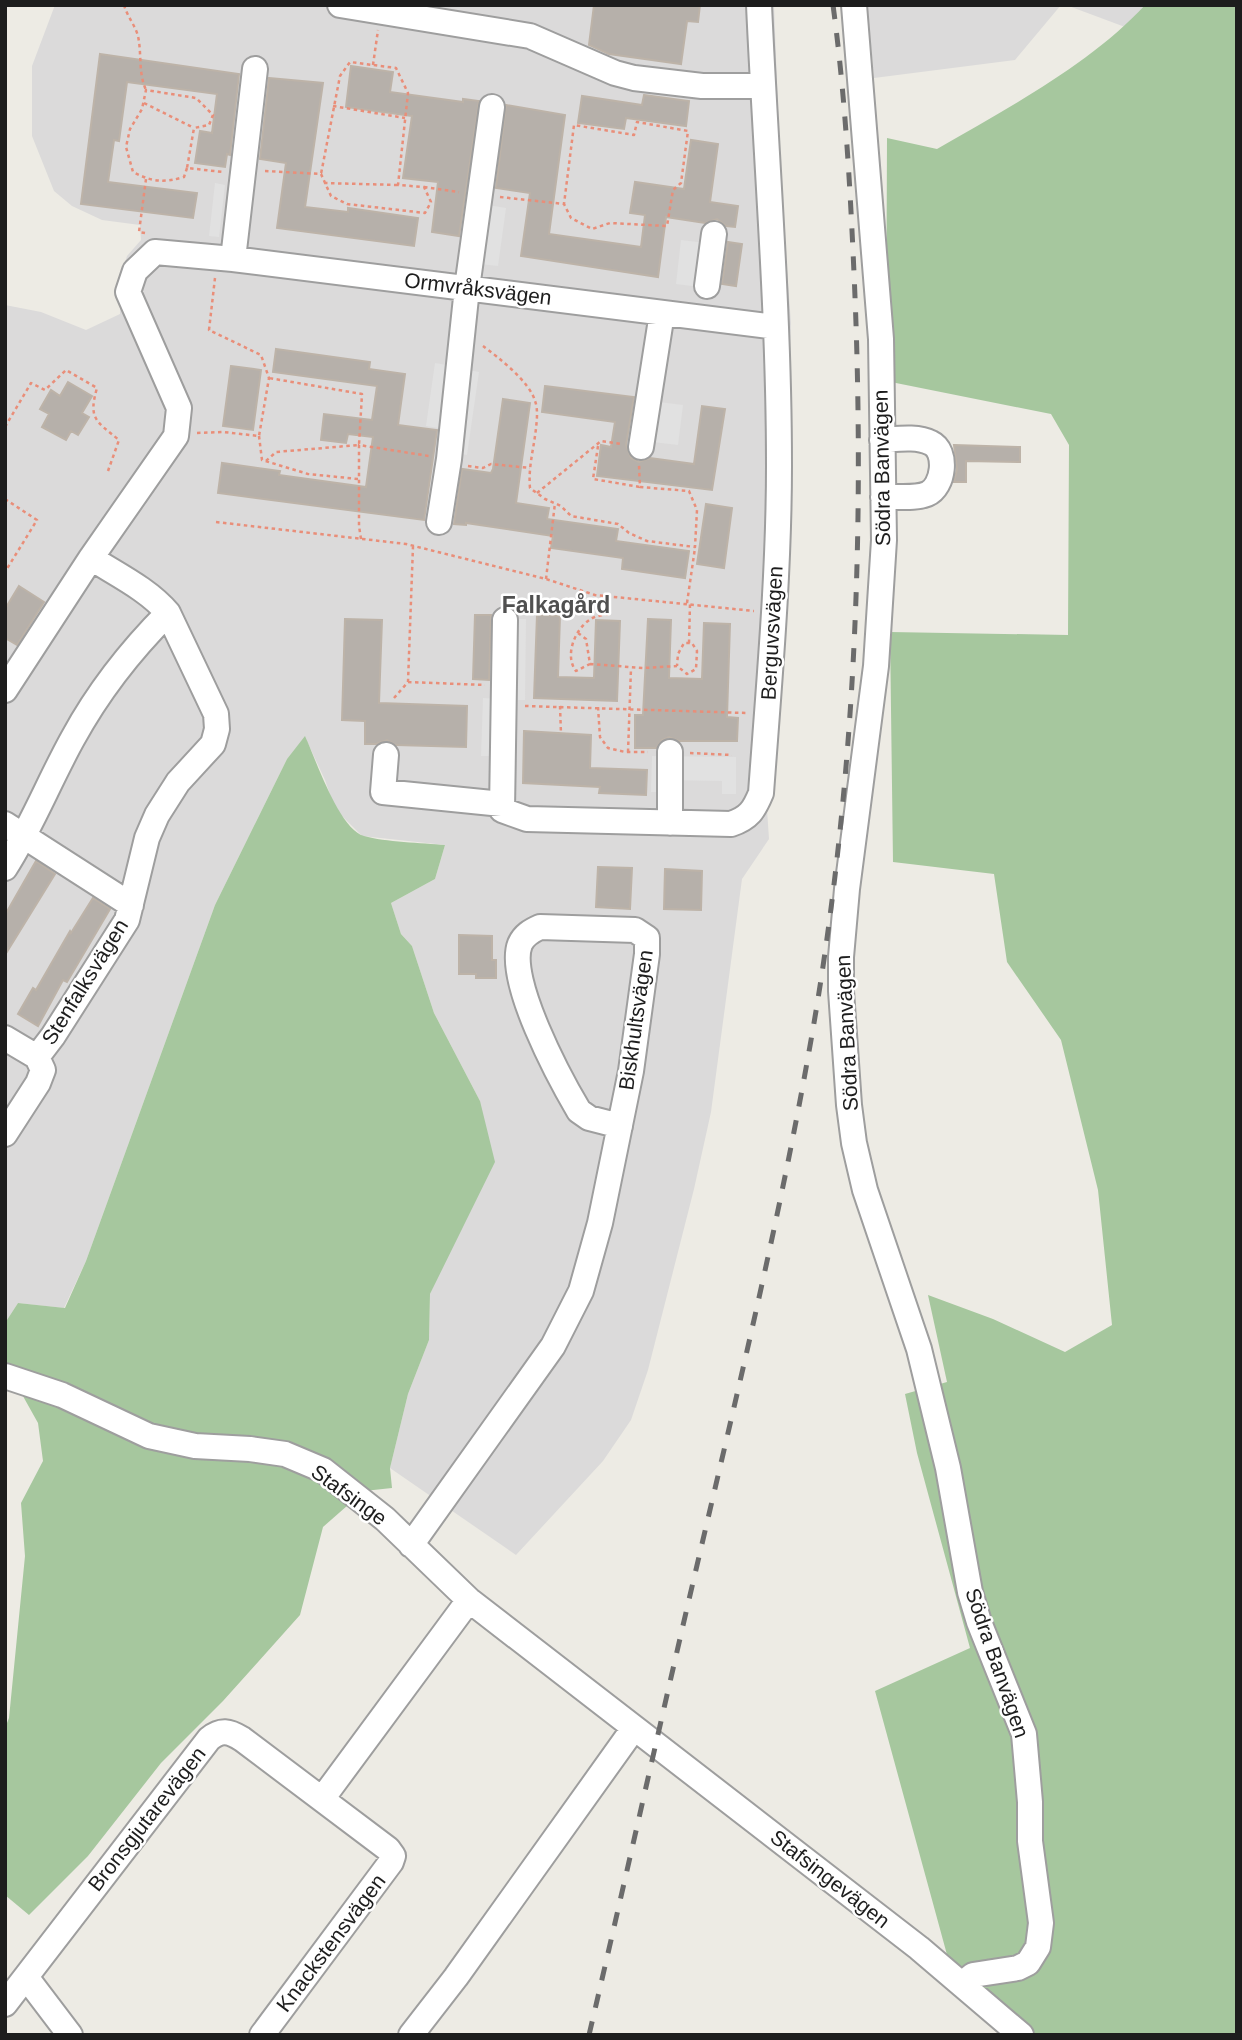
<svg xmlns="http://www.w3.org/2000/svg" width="1242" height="2040" viewBox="0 0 1242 2040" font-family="Arial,sans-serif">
  <rect width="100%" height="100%" fill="#edebe4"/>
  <path fill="#dbdada" d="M55,5H774L781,189L791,323L785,492L767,809L769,839L742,879L711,1112L694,1189L648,1370L631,1420L603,1461L516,1555L390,1468L408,1394L429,1340L430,1294L441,1268L480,1101L434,1013L412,946L401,934L391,903L435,879L445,845L362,836L335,809L325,780L305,737L287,759L215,905L86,1261L64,1308L18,1303L5,1323V305L41,312L86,330L120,314V279L127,256L141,240L140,225L102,220L72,206L54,191L32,136V66Z
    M867,5H1061L1015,60L874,78Z
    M1066,5H1145L1125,27Z"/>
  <path fill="#a6c79e" d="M1145,5H1237V2035H1031L949,1962L875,1691L970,1648L917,1453L905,1394L947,1382L928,1295L993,1319L1065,1352L1112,1325L1098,1190L1061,1040L1007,962L994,874L893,862L890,632L1068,635L1069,445L1051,414L886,381L887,138L937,149C1006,109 1091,64 1145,5Z
    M305,736C316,760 339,829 364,836C385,842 422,843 445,845L435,879L391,903L401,934L412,946L434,1013L480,1101L495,1162L430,1294L429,1340L408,1394L390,1468L392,1488L364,1491L323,1527L300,1615L223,1701L161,1763L88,1856L29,1915L5,1895V1728L9,1718L25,1556L21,1503L43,1461L38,1423L19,1389L5,1377V1323L18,1303L65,1308L86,1261L215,905L287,759Z"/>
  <path fill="#e1e1e1" d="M215,183L225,185L219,237L209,236Z
    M488,205L506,208L498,266L480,264Z
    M681,240L706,243L700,287L676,284Z
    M435,363L447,365L439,428L426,426Z
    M468,370L479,372L467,455L456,453Z
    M659,402L683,405L678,445L653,442Z
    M513,619H526L525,700H513Z
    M483,698L497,699L495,756H481Z
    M652,756L736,757V794H722V781L665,780L664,792H651Z"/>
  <path fill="#b6b0aa" stroke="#bdb3a8" stroke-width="2" d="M594,5H700L698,22L687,21L681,64L609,54L589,45Z
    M100,54L239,74L230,155L227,154L225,167L195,163L200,131L212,133L217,94L127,82L119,141L114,140L108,182L197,193L193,218L81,204Z
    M351,66L393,72L390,92L463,102V99L479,101L459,236L432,232L438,182L403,178L412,116L346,107Z
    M269,78L323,83L305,207L348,212V208L418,218L414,246L277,228L286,163L260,159Z
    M644,95L689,101L686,126L626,118L624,129L578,123L582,96L642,105Z
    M506,105L565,115L549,234L641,247L645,215L630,213L635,182L684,189L691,140L718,144L710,202L738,206L735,227L726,226L717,219L705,223L666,217L658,277L521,256L530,193L496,188Z
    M728,242L742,244L736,286L722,284Z
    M276,349L370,362L369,369L405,374L398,425L437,430L424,520L218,493L222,463L280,471L279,475L366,487L373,437L348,434L346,443L321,440L324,414L372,420L377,386L273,372Z
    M231,366L261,370L253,430L223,426Z
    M68,382L92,396L82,413L89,417L78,435L71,431L66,440L42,427L49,414L40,409L51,390L60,396Z
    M545,386L634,397L626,445L631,458L639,462L650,458L694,464L702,406L725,409L712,490L597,476L601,445L611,447L615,422L542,412Z
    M503,399L530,403L516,503L549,508L547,519L618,529L616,541L689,551L685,578L622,569L623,558L551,548L553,536L466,523V525L454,524L462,469L491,473L493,469Z
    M954,445L1020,447V462L966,461V482H954L957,469Z
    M706,504L732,508L724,568L697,564Z
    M19,586L44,602L17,645L5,638V609Z
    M475,615H491L489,680L473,679Z
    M537,615L560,616L558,677L594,678L596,620L620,621L617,701L534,698Z
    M345,619L382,620L379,703L467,706L466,747L396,745L387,740L376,744H365V721L342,720Z
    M648,619L671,620L669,678L702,679L704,623L730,624L727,717L738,718L737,741H679L669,737L662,740L656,748H635V715H643Z
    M524,731L591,735L590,768L647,770L646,795L599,793L600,787L523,783Z
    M36,861L55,874L5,955V915Z
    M598,867L632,868L630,909L596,907Z
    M665,869L702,871L701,910L664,909Z
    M93,898L110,909L67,982L63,980L38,1026L18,1014L33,988L36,990L70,931L71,933Z
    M459,935L492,936V960H496V978H476V974H459Z"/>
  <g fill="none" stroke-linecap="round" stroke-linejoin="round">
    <defs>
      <path id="minor" d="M340,5L530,36L615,73L634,78L702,86H762
        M854,5L881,339L884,540L876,666L847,889L841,957V991L849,1105L854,1143L865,1190L919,1349L948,1468L970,1592L979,1622L1024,1734L1030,1802V1841L1041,1923L1038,1947L1028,1963L1018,1968L973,1975L962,1984
        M233,259L255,69
        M707,286L714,234
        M882,440C898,439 917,436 931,443C948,451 944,487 927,494C915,499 896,496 883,497
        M641,447L662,313
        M439,522L449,459L467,288L492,107
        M505,620L502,810L527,819L731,824C749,818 754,810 761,793C769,684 779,574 779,465C779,312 766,159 759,5
        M5,690L91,558L176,436L179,408L128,292L135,271L155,252L233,259L776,327
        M386,755L383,792L502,804
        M670,823V752
        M5,824L131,905
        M5,868C32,826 49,781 73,738C97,694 132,649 168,613
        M5,1038L37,1057
        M5,1134L38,1083L43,1070L37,1057L53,1036L127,920L147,838L157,815L178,782L213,744L217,729L216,714L168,613C149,590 116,574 91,558
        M5,1376L62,1395L149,1436L195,1446L250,1449L285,1454L323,1470L385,1519L469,1600L919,1948L1021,2035
        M411,1545L553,1346L581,1291L600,1223L631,1071L647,954V938L635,930L540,927C531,931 524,935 520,944C506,979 560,1079 579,1111L589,1118L620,1126
        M322,1799L469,1600
        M26,1977L70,2035
        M5,2004L209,1739C221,1729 229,1731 242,1739L388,1849L393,1856L391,1862L262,2035
        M411,2035L456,1977L634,1728"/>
    </defs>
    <use href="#minor" stroke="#9e9e9e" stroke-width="28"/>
    <path stroke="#e98e79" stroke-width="2.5" stroke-dasharray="3.5 3.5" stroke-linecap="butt" d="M124,5C127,16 135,25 138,36C142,55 138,72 146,90
      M373,65L378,30
      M144,103L194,128
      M333,106L405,118
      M187,168L184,177C164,183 152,182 133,172L126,147L130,129L142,109L146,90L196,98L213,115L209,125L194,128L187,168L223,172
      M265,171L321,174L331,196L347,204L425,213L431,202L424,187L398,185L408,93L396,68L350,62L340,76L321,174
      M324,183L398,185
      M424,187L459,192
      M500,197L564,204L571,218L592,229L610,223L667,226L673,190L681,183L688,131L637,122L634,135L574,125L564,204
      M145,233L139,232L146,179
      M483,346C498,357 530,382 535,401C538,408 537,420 536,428C534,448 528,467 530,488L545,499L561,506L571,516L618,524L629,533L647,541L695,547L697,510L689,491L640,487L639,465
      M5,427L31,383L45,390L66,370L97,388C88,419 96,421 119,440L108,471
      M197,433L223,432L259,436L269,378L261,355L209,330L215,278
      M259,436L262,460L308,474L358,479
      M598,446L593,479L640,487
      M266,461L276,452L359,445L362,394L269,378
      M468,466L483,468L491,464L530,468
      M537,493L601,441L622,444
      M5,499L37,520L5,572
      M216,522L406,544L546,579L595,595L754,611
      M361,539L359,526V445L429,456
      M546,579L555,503
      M687,603L695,548
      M578,633L586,639L590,664L576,671C564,656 575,628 591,619C595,616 603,615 608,614L609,596
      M689,643L690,604
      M590,664L643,668L677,666L687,674L696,669L697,651L692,643H684L678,654L677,666
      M408,682L485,685
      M394,698L408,682L413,546
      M525,706L746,713
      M560,706L561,734
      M598,707L600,737L608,748L625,752H648
      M628,752L631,668
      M690,753L732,755"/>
    <use href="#minor" stroke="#fff" stroke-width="24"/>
    <path stroke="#6b6b6b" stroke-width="5" stroke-dasharray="14 14" stroke-linecap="butt" d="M589,2035C626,1877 661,1719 698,1561C741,1377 786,1192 817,1005C856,764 865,517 854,273C850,184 845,94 833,5"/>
  </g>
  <g text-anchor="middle" stroke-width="5" stroke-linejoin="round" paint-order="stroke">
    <g font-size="21" fill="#1d1d1d" stroke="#fff">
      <text transform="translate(478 289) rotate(7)" y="7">Ormvråksvägen</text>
      <text transform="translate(882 468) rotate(-91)" y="7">Södra Banvägen</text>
      <text transform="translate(772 633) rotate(-87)" y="7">Berguvsvägen</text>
      <text transform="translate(85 982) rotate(-58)" y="7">Stenfalksvägen</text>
      <text transform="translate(636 1020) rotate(-82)" y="7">Biskhultsvägen</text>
      <text transform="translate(847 1033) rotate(-93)" y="7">Södra Banvägen</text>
      <text transform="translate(349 1495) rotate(36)" y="7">Stafsinge</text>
      <text transform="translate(997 1663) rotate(71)" y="7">Södra Banvägen</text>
      <text transform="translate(147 1819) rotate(-52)" y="7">Bronsgjutarevägen</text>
      <text transform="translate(830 1879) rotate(38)" y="7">Stafsingevägen</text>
      <text transform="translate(331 1943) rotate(-53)" y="7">Knackstensvägen</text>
    </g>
    <g font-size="23" font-weight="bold" fill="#505050" stroke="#fff">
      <text x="556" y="613">Falkagård</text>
    </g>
  </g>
  <rect width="1242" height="2040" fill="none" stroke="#1d1d1d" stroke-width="14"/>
</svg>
